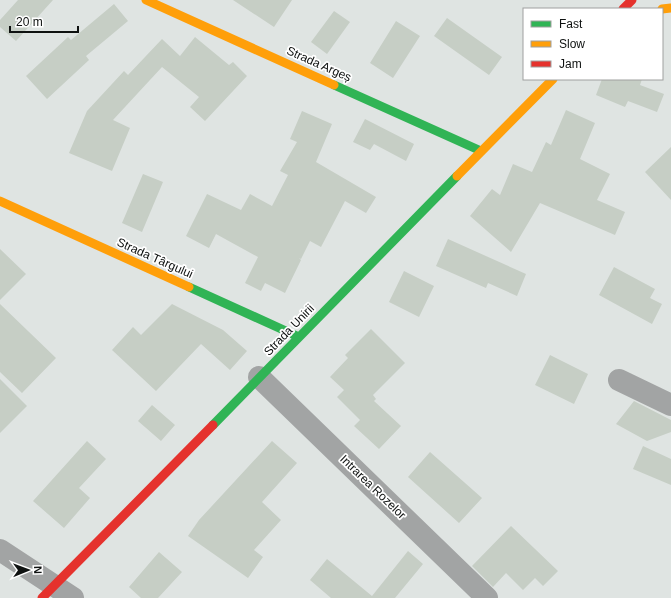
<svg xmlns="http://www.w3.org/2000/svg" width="671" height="598" viewBox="0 0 671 598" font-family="Arial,sans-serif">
  <rect width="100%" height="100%" fill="#dfe4e2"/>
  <path fill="#c6cec5" d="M18,0H53L16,41L0,27V20Z
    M233,0H292L274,27Z
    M114,4L128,21L86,56L89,60L47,99L26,76L68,37L71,40Z
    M334,11L350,22L327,54L311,42Z
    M447,18L502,57L489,75L434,36Z
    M396,21L420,36L393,78L370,63Z
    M195,37L229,65L233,62L247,76L205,121L190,107L199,97L162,67L113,120L130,128L112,171L69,153L87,111L124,71L128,75L162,39L180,56Z
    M602,79H642L640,85L664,94L657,112L628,101L625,107L596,95Z
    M566,110L595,123L580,159L610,174L597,200L625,212L615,235L540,203L511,252L470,216L492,189L500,195L513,164L532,172L546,142L551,145Z
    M302,111L332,124L316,162L376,197L366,213L345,201L321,247L310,241L301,259L299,258L301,260L285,293L265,283L261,291L245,283L258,257L216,234L209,248L186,236L207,194L241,210L250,194L272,206L288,175L280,171L297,142L290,139Z
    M365,119L414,144L406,161L374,144L370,150L353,142Z
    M671,147V200L645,172Z
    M143,174L163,182L142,232L122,223Z
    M448,239L526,274L517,296L488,283L486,288L436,266Z
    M0,249L26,274L0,300Z
    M614,267L655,289L650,298L662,304L652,324L599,295Z
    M404,271L434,286L419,317L389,302Z
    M0,304L56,358L22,393L0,372Z
    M172,304L223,330L247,351L230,370L201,344L156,391L112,350L133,327L141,335Z
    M371,329L405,363L373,395L376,399L374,401L401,426L379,449L354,426L360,420L337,397L344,390L330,377L348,358L345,355Z
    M550,355L588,374L574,404L535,385Z
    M0,379L27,406L0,433Z
    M634,401L671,420V432L647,441L616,424Z
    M152,405L175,425L161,441L138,421Z
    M87,441L106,459L79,488L90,498L64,528L33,501Z
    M272,441L297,463L262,502L281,520L254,550L263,557L248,578L188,536L199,520Z
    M643,446L671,459V485L633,469Z
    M430,452L482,498L459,523L408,477Z
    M511,526L558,571L543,586L535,578L523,590L506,573L493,587L472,566Z
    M408,551L423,564L395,598H331L310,580L327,559L372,596Z
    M159,552L182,572L158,598H141L129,587Z"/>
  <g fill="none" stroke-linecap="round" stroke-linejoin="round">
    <path stroke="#a2a4a4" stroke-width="22" d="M259,377L487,598
      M619,380L671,405
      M0,550L73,598"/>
    <path stroke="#30b455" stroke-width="9" d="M334,85L481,151
      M189,287L299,337
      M213,425L457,176"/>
    <path stroke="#ff9f0a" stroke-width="9" d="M146,0L334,85
      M662,9L671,8
      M457,176L553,79
      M0,201L189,287"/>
    <path stroke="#e5322d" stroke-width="9" d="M623,9L632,0
      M42,598L213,425"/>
  </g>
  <g text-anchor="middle" stroke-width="3.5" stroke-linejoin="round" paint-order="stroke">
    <g font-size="12" fill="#0e1110" stroke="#fff">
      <text transform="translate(319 64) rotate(24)" y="4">Strada Argeș</text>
      <text transform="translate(155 258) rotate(24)" y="4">Strada Târgului</text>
      <text transform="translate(289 330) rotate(-46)" y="4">Strada Unirii</text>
      <text transform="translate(373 487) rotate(44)" y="4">Intrarea Rozelor</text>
    </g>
  </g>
  <rect x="523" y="8" width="140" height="72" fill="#ffffff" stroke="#9fa09f"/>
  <rect x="531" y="21" width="20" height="6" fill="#30b455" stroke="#9fa09f"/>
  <text x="559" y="28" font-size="12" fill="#0e1110">Fast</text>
  <rect x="531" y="41" width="20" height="6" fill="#ff9f0a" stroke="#9fa09f"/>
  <text x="559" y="48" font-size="12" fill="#0e1110">Slow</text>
  <rect x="531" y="61" width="20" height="6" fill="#e5322d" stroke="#9fa09f"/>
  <text x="559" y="68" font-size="12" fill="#0e1110">Jam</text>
  <g transform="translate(28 570) rotate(89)" stroke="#ffffff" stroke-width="3" paint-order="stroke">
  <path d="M0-3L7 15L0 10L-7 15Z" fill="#0e1110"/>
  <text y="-6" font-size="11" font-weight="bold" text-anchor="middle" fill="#0e1110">N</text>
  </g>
  <path d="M10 26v6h68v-6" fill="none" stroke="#0e1110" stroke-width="2"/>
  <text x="16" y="26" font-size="12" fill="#0e1110" stroke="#ffffff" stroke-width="3" paint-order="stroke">20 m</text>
</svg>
